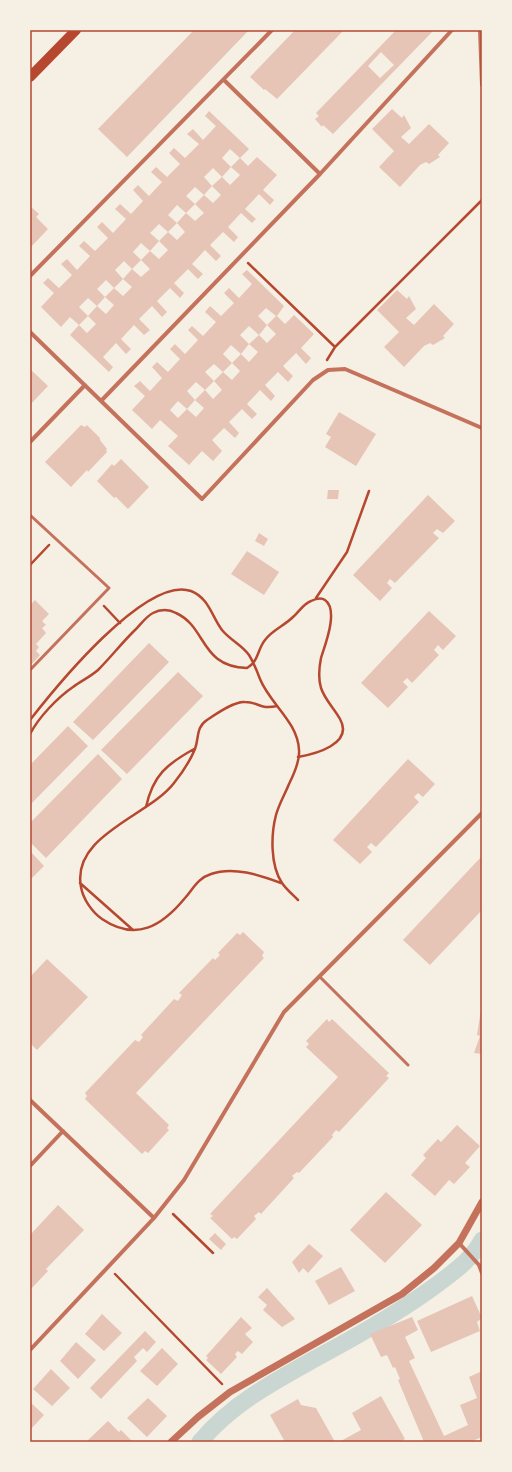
<svg xmlns="http://www.w3.org/2000/svg" width="512" height="1472" viewBox="0 0 512 1472" font-family="Barlow,sans-serif">
  <rect width="100%" height="100%" fill="#f6efe4"/>
  <g fill="none" stroke-linecap="round" stroke-linejoin="round">
    <path stroke="#c9d6d2" stroke-width="17" d="M200,1442C232,1403 277,1380 320,1356C361,1334 402,1311 439,1283C455,1271 473,1258 482,1240"/>
  </g>
  <path fill="#e6c5b7" fill-rule="evenodd" d="M194,30H249L127,157L98,129Z
    M295,30H344L277,99L265,89L264,90L250,77Z
    M396,30H434L333,134L323,125L322,127L315,119L319,116L316,113ZM381,52L394,65L380,78L368,66Z
    M392,109L402,118L404,115L411,128L401,137L409,144L429,124L449,143L438,155L440,157L429,164L426,162L420,165L400,187L379,167L394,151L372,129Z
    M209,111L249,149L240,158L230,149L222,158L231,167L222,177L213,168L204,177L212,186L204,195L195,187L186,196L195,204L186,213L195,221L204,213L195,204L204,195L213,203L221,195L212,186L222,177L230,185L240,175L231,167L240,158L248,166L257,157L277,175L263,190L274,200L270,205L259,194L245,209L256,219L252,223L241,213L228,227L238,237L234,242L223,232L210,245L221,256L216,261L205,250L192,264L203,274L198,279L188,269L174,283L184,293L180,298L170,288L157,301L167,312L162,317L152,306L139,319L150,330L144,335L134,325L121,339L131,349L126,354L116,343L103,357L113,367L109,372L70,335L79,325L87,333L96,324L88,316L97,306L106,314L114,305L105,297L97,306L88,298L79,307L88,316L79,325L70,317L61,327L41,307L54,293L43,283L48,278L59,288L72,275L61,264L67,259L77,270L90,256L79,246L84,241L95,251L108,238L97,227L102,222L113,233L126,219L115,209L120,204L131,214L143,201L133,190L138,185L149,196L162,182L151,172L156,167L167,177L180,164L169,153L174,148L185,158L199,144L187,134L193,129L203,140L216,126L205,116ZM177,205L186,213L177,223L185,232L177,240L168,232L159,241L150,233L159,224L168,232L177,223L168,215ZM159,241L168,250L159,259L150,251L141,260L150,269L141,277L132,269L123,279L132,287L123,296L114,288L105,297L97,289L106,280L114,288L123,279L115,270L124,261L132,269L141,260L133,252L141,243L150,251Z
    M30,206L39,214L36,217L48,229L30,248Z
    M247,270L284,306L277,316L285,324L294,315L314,334L301,348L311,358L306,364L296,353L283,366L293,376L288,382L278,372L265,385L275,396L271,401L260,390L247,404L257,414L252,419L242,409L229,422L239,433L235,438L224,428L212,440L222,451L213,461L202,451L189,465L168,446L178,436L160,420L152,429L132,410L145,396L134,386L140,381L150,391L162,378L152,367L157,362L168,372L180,359L170,349L175,344L185,354L198,340L188,330L192,326L203,336L216,322L205,312L210,306L221,316L234,303L224,293L229,288L239,298L252,284L242,274ZM266,308L276,316L267,325L258,316ZM267,325L276,334L267,343L259,335L249,344L240,335L249,326L259,335ZM249,344L258,352L249,362L241,354L232,363L240,371L232,380L223,372L214,381L222,390L213,399L205,390L195,400L204,408L196,417L187,409L178,418L170,410L178,401L187,409L195,400L187,391L196,382L205,390L214,381L205,372L214,364L223,372L232,363L223,354L231,345L241,354Z
    M397,290L407,299L409,296L416,309L406,318L414,325L434,304L454,324L443,336L445,338L433,345L430,343L424,346L404,367L384,347L399,332L377,310Z
    M30,369L48,386L30,405Z
    M339,412L376,434L356,466L325,447L331,437L326,434Z
    M81,425L85,427L87,425L100,438V440L107,449L106,450L107,452L88,472L87,470L71,487L45,462Z
    M121,459L149,487L128,509L116,497L114,498L97,481L112,464L114,466Z
    M328,490H339L338,499H327Z
    M428,495L455,521L443,533L437,529L433,533L439,538L395,583L390,579L387,583L392,588L380,601L353,575Z
    M259,533L268,539L264,546L255,541Z
    M247,551L279,572L264,595L231,574Z
    M35,600L49,614L42,621L46,625L42,628L46,633L36,644L39,647L36,651L40,655L30,666V605Z
    M429,611L456,636L443,650L438,645L434,650L439,655L412,683L407,678L403,682L408,687L388,708L361,683Z
    M149,643L169,662L93,740L73,722Z
    M178,672L203,696L127,774L101,750Z
    M68,726L88,746L30,805V765Z
    M98,754L122,779L46,858L30,842V823Z
    M408,759L435,784L423,797L418,793L414,797L419,802L376,847L371,843L367,847L372,852L360,864L333,840Z
    M30,851L44,866L30,880Z
    M482,856V910L430,965L403,940Z
    M243,932L264,952L262,956L264,958L136,1093L169,1125L167,1128L169,1130L148,1153L145,1151L142,1154L85,1099L87,1096L85,1093L135,1040L139,1042L143,1037L141,1035L174,999L178,1001L182,995L179,993L213,958L215,960L220,955L218,953L237,933L240,935Z
    M47,959L88,997L37,1050L30,1043V977Z
    M481,1009L482,1010V1054L474,1053L480,1036L477,1035Z
    M327,1019L329,1022L332,1019L389,1073L386,1076L389,1078L339,1132L336,1130L332,1135L333,1137L299,1173L297,1172L292,1176L294,1178L261,1214L259,1212L254,1216L256,1219L237,1239L234,1237L232,1239L210,1218L213,1216L210,1214L338,1077L306,1047L309,1044L306,1041Z
    M457,1125L480,1146L465,1163L470,1167L454,1184L449,1180L435,1196L411,1175L426,1158L423,1155L438,1139L441,1142Z
    M386,1192L422,1225L385,1263L350,1230Z
    M58,1205L84,1230L46,1269L48,1271L30,1290V1235Z
    M215,1233L226,1244L221,1250L209,1239Z
    M309,1244L323,1256L308,1273L303,1268L299,1273L292,1262Z
    M341,1267L355,1291L329,1305L315,1281Z
    M267,1288L295,1319L282,1327L263,1310L267,1305L258,1297Z
    M472,1296L482,1318L477,1322L480,1331L431,1352L417,1321Z
    M102,1314L122,1333L104,1351L85,1334Z
    M241,1317L252,1328L245,1334L253,1342L242,1354L238,1351L235,1354L237,1357L221,1374L206,1360L208,1358L206,1356Z
    M412,1317L418,1330L405,1337L415,1358L409,1361L444,1436L468,1425L460,1405L477,1398L469,1377L482,1371V1437L470,1442H424L398,1380L400,1379L395,1367L393,1368L387,1355L381,1357L370,1334Z
    M145,1331L156,1342L147,1352L143,1348L134,1357L137,1361L101,1399L90,1388Z
    M76,1342L96,1360L78,1379L60,1361Z
    M162,1348L178,1364L157,1386L140,1371Z
    M51,1369L70,1388L52,1406L33,1389Z
    M381,1396L405,1439L399,1442H339L361,1430L352,1413Z
    M148,1398L167,1416L147,1437L127,1418Z
    M298,1399L301,1405L316,1408L335,1442H285L270,1415Z
    M30,1402L44,1415L30,1430Z
    M108,1421L119,1432L121,1430L133,1442H86Z"/>
  <g fill="none" stroke-linecap="round" stroke-linejoin="round">
    <path stroke="#b5482f" stroke-width="2.5" d="M248,263L335,347
      M327,360L335,347L482,200
      M30,565L49,545
      M316,598L347,552L369,491
      M104,606L120,623
      M277,706C260,710 259,702 245,702C234,701 216,714 207,720C196,727 199,738 195,749C190,761 182,773 174,783C149,816 71,835 81,887C83,899 92,912 102,919C136,942 162,926 185,898C193,889 198,878 211,874C233,866 260,875 281,883
      M30,720C55,688 146,575 191,591C209,598 212,617 222,630C230,640 242,645 249,655C254,663 257,671 260,679C270,704 298,722 299,750C300,761 294,774 289,784C285,794 279,804 276,815C271,834 270,865 282,883C286,889 293,895 298,900
      M30,734C39,717 57,698 73,687C81,681 90,677 98,670C110,658 121,644 133,632C140,626 145,617 153,613C160,609 169,609 176,613C207,627 200,667 247,668C259,661 257,650 265,640C272,630 284,626 293,617C299,612 303,604 311,601C315,599 321,597 325,600C339,610 325,645 321,658C319,668 318,678 321,688C325,700 334,708 340,719C354,744 315,754 298,757
      M146,807C153,775 167,764 194,749
      M80,883L133,930
      M173,1214L213,1253
      M115,1274L222,1384"/>
    <path stroke="#c5725c" stroke-width="3" d="M30,515L109,588L30,670
      M320,977L408,1065"/>
    <path stroke="#c5725c" stroke-width="4" d="M480,30L482,85
      M224,80L320,174
      M30,276L272,30
      M30,332L202,499L313,380L328,370L345,369L482,428
      M101,401L320,174L452,30
      M30,442L85,385
      M30,1100L154,1218
      M30,1166L63,1131
      M459,1243L479,1265L482,1273
      M30,1350L154,1218L184,1180L284,1012L482,813"/>
    <path stroke="#c5725c" stroke-width="7" d="M171,1442L198,1417L230,1392L402,1294L434,1268L459,1243L482,1202"/>
    <path stroke="#b5482f" stroke-width="10" d="M30,77L76,30"/>
  </g>
  <rect width="512" height="1472" fill="none" stroke="#f6efe4" stroke-width="62"/>
  <rect x="31" y="31" width="450" height="1410" fill="none" stroke="#b5482f" stroke-width="1.5"/>
</svg>
